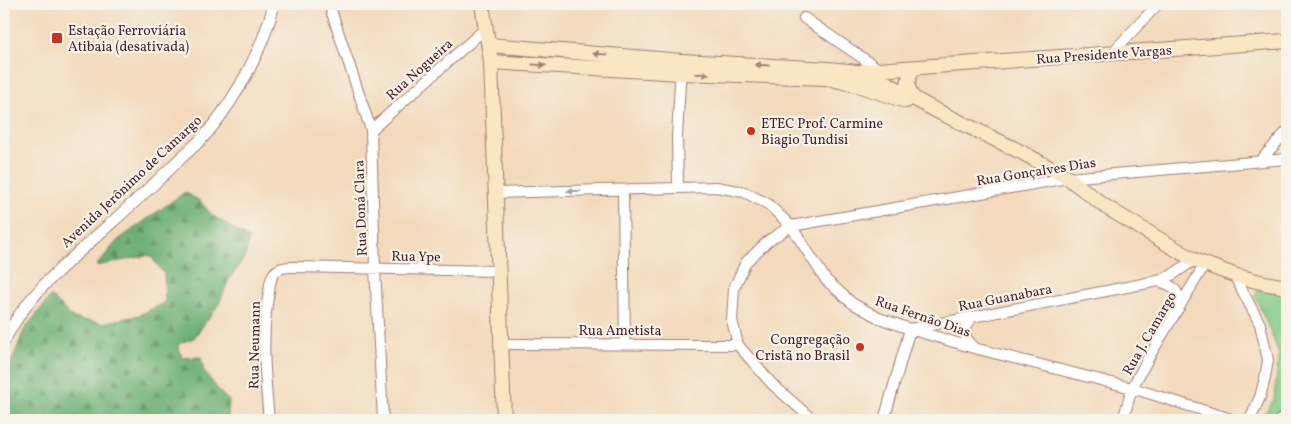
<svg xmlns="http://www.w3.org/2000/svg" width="1291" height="424" viewBox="0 0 1291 424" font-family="Vollkorn,serif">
  <defs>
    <pattern id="forest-firs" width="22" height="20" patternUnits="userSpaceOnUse" patternTransform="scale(1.25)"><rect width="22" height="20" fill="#6aaf73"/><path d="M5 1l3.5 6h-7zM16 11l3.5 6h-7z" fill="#598e5f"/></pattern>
  </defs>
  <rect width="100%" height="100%" fill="#f7f3e8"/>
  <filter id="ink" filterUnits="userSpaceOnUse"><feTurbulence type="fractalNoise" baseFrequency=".02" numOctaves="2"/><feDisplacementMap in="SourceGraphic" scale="10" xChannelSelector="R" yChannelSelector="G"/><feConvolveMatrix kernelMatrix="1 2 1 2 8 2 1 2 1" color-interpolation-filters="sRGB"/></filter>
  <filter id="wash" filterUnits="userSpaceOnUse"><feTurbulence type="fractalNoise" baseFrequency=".0096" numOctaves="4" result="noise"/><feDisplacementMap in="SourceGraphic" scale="20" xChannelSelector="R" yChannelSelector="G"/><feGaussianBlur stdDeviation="1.12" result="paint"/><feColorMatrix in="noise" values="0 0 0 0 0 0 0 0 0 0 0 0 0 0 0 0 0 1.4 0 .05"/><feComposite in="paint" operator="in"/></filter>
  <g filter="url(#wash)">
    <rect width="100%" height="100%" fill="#f3dabc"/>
    <path fill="url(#forest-firs)" stroke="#5a674f" d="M185,192L200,201L212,215L249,239L245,257L228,281L219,304L194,338L178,344L182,358L201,357L204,371L219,391L229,401L228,420H4V394L10,366L24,330L51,296L73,318L103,323L140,315L165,302L164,274L150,255L96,266L118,240Z"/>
    <path fill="#83cb86" stroke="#667558" d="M1259,289L1287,292V403L1270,420L1261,419L1274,400L1279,353L1255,295Z"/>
  </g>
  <g filter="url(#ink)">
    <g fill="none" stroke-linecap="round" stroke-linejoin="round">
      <defs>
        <path id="minor" d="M335,4L331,10L371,130L375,269L383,420
          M804,18L880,70
          M1111,54L1158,4
          M371,130L486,28
          M1260,161L1287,131
          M678,187L677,136L681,66
          M623,190L625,344
          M495,193L716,187L744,192L768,204L791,226L826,280L852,303L879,318L910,329L974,348L1132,388L1234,420
          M1234,275L1260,324L1268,360L1265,378L1260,397L1250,420
          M1158,281C1173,285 1179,290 1180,306
          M973,317C962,329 962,336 974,347
          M501,344L738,345
          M269,420C265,379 261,333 269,292C270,286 270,278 274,273C278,268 285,267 292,267L498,271
          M813,420L772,384L738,345L732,320L734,288L746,262L768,241L791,226L1068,178L1287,159
          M884,420L910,329L1158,281L1172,275L1194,260
          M1123,420L1132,388L1149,357L1205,264
          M1280,420L1287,414"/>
        <path id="tertiary" d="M4,341C24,300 56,272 90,242C121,214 152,187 182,157C192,148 203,139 211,128C240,92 263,48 274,4"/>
        <path id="secondary" d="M482,4L491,62L504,420
          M489,45L682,61L828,69L857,72L872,75L933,109L1023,153L1068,178L1106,207L1194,260L1234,275L1264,283L1287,287
          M491,62L681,73L827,78L860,86L906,101
          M912,70C907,83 906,87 914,99
          M863,71L1287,41"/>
      </defs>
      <use href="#minor" stroke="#9e7c74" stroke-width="12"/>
      <use href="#tertiary" stroke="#9e7c74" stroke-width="13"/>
      <use href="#secondary" stroke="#9e7c74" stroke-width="16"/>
      <use href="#minor" stroke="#fff" stroke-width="10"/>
      <use href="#tertiary" stroke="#fff" stroke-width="11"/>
      <use href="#secondary" stroke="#f9e7c3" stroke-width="14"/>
    </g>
    <defs><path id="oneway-solid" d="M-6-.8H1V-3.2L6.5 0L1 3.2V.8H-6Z" transform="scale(1.25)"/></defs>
    <g fill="#a28377">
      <use href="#oneway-solid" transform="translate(600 54) rotate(-176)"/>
      <use href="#oneway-solid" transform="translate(539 65) rotate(4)"/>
      <use href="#oneway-solid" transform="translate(762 65) rotate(-177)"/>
      <use href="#oneway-solid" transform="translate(702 74) rotate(2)"/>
    </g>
    <use fill="#ae9aa0" href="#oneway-solid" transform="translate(574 191) rotate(179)"/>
  </g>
  <g fill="#c8321e" stroke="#f7f3e8" stroke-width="2">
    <rect x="51" y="32" width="12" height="12" rx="2.5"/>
    <circle cx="751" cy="131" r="5"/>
    <circle cx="860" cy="347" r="5"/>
  </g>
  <g text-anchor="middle" stroke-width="4.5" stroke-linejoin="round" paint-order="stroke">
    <g font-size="14" fill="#4a1f2b" stroke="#f7f3e8" text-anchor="start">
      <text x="68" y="35">Estação Ferroviária<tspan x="68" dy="16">Atibaia (desativada)</tspan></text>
      <text x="761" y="128">ETEC Prof. Carmine<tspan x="761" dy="16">Biagio Tundisi</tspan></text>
      <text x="850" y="344" text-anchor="end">Congregação<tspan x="850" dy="16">Cristã no Brasil</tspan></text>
    </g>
    <g font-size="14" fill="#4a1f2b" stroke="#f7f3e8">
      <text transform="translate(1104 54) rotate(-4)" y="5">Rua Presidente Vargas</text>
      <text transform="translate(419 69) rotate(-42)" y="5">Rua Nogueira</text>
      <text transform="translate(1036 171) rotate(-9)" y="5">Rua Gonçalves Dias</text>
      <text transform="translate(131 181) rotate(-43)" y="5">Avenida Jerônimo de Camargo</text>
      <text transform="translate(360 208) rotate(-92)" y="5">Rua Doná Clara</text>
      <text transform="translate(416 256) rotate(1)" y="5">Rua Ype</text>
      <text transform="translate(1005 297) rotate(-11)" y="5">Rua Guanabara</text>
      <text transform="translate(923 316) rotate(19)" y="5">Rua Fernão Dias</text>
      <text x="620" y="335">Rua Ametista</text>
      <text transform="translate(1149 333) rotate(-60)" y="5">Rua J. Camargo</text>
      <text transform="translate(254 345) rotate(-89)" y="5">Rua Neumann</text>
    </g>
  </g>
  <rect width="1291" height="424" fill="none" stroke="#f7f3e8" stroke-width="20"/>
</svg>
